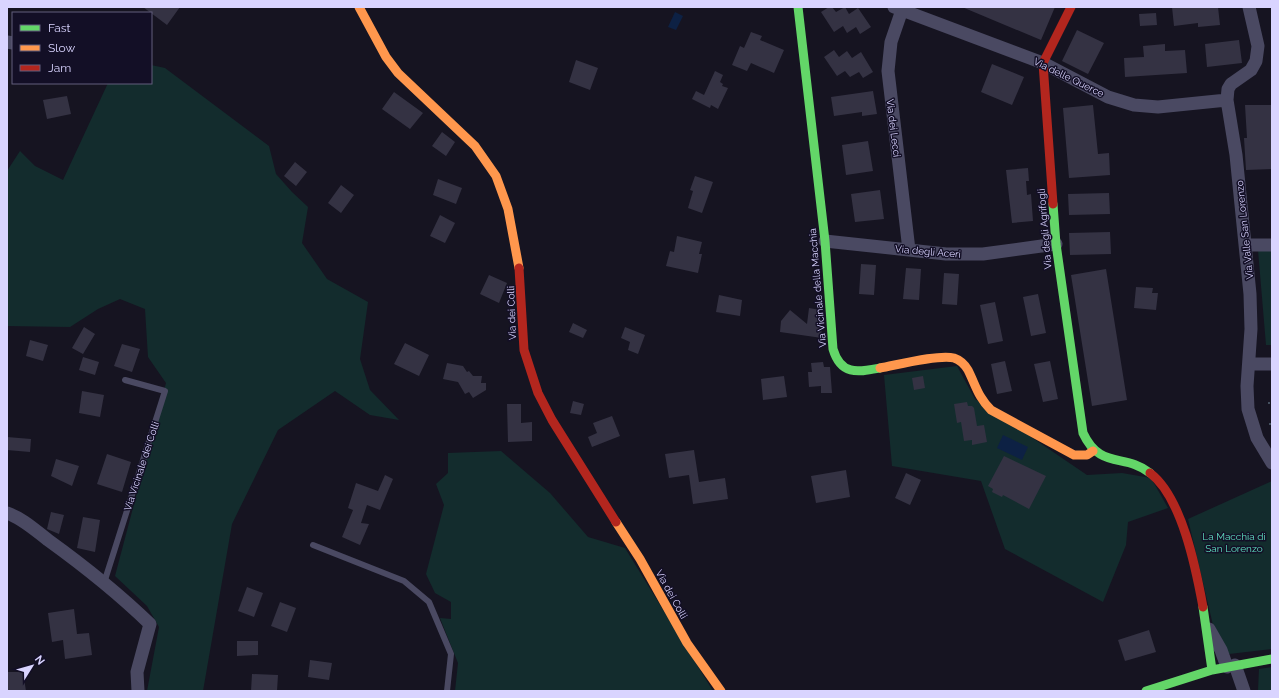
<svg xmlns="http://www.w3.org/2000/svg" width="1279" height="698" viewBox="0 0 1279 698" font-family="Raleway,sans-serif">
  <rect width="100%" height="100%" fill="#161421"/>
  <path fill="#132c2d" d="M151,65L165,68L269,146L276,174L292,192L308,207L302,243L327,279L368,302L360,359L370,390L399,420L370,415L335,391L278,430L232,524L203,691H147L159,627L147,606L115,576L166,383L148,357L145,309L120,299L98,309L70,327L7,326V171L20,151L35,166L63,180L108,83H151Z
    M1258,250H1272V345H1266Z
    M957,366L975,399L1087,475L1122,473L1151,478L1168,508L1128,522L1126,545L1103,602L1005,549L981,481L892,466L884,375Z
    M501,451L550,493L588,537L625,548L713,691H455L458,663L440,618L451,619V602L435,593L426,574L444,505L436,484L448,473V453Z
    M1272,481V649L1229,654L1213,625L1188,519Z
    M1272,667V691H1258L1259,669Z"/>
  <path fill="#0d2144" d="M675,12L683,16L676,30L668,27Z
    M1003,435L1028,447L1022,460L997,448Z"/>
  <path fill="#343243" d="M143,7H180L167,25Z
    M829,7H832L836,12L845,7L849,14L858,8L871,27L860,34L856,27L847,33L843,26L834,32L821,12Z
    M962,7H1055L1041,40Z
    M1172,7H1218L1220,25L1198,27V23L1174,26Z
    M1156,13L1157,25L1140,26L1139,14Z
    M1077,30L1104,43L1088,74L1062,61Z
    M751,32L762,36L760,40L784,50L774,73L751,63L747,71L732,65L740,46L744,48Z
    M1239,40L1242,63L1207,67L1205,44Z
    M1165,44V51L1185,50L1187,73L1125,77L1124,58L1144,57L1143,46Z
    M834,50L839,57L847,51L852,58L861,52L873,72L863,78L859,72L850,77L845,71L837,76L824,57Z
    M576,60L598,68L590,90L569,82Z
    M992,64L1024,77L1012,105L981,92Z
    M715,71L723,75L720,82L723,84L722,86L728,88L718,109L711,105L710,108L692,99L696,91L704,95Z
    M873,91L877,114L862,116V112L834,116L831,97Z
    M394,92L423,113L410,129L382,109Z
    M67,96L71,114L47,119L43,100Z
    M1093,105L1098,154L1109,153L1110,175L1069,178L1063,108Z
    M1245,105H1272V169L1246,170L1244,138H1247Z
    M442,132L455,142L446,156L432,146Z
    M868,141L873,171L846,175L842,145Z
    M295,162L307,172L296,186L284,176Z
    M1028,168L1029,181H1026L1027,195L1031,194L1033,221L1012,223L1006,170Z
    M695,176L713,182L702,213L688,208L693,191L690,190Z
    M438,179L462,188L456,204L433,195Z
    M341,185L354,195L341,213L328,203Z
    M880,190L884,219L855,222L851,194Z
    M1109,193L1110,214L1069,215L1068,194Z
    M440,215L455,223L445,243L430,236Z
    M1110,232L1111,254L1070,255L1069,233Z
    M677,236L702,242L699,254H702L698,273L666,266L670,251L674,252Z
    M861,264L876,265L874,295L859,294Z
    M906,268L921,269L919,300L903,299Z
    M1106,269L1127,400L1092,406L1071,275Z
    M944,273L959,274L957,305L942,304Z
    M489,275L507,283L499,303L480,294Z
    M1136,287L1153,288L1152,293H1158L1156,310L1134,308Z
    M1038,294L1046,333L1031,336L1023,297Z
    M719,295L742,300L740,316L716,312Z
    M995,302L1003,341L988,344L980,305Z
    M809,308L820,310L822,338L780,332L781,321L790,310L807,324Z
    M573,323L587,330L583,338L569,332Z
    M84,327L95,334L83,354L72,348Z
    M625,327L645,335L638,354L628,350L630,342L621,338Z
    M30,340L48,345L43,361L26,356Z
    M405,343L429,355L419,376L394,364Z
    M122,344L140,349L132,372L114,366Z
    M83,357L99,362L95,375L79,370Z
    M1005,361L1012,391L997,394L991,364Z
    M1050,361L1058,399L1043,402L1034,364Z
    M823,362L824,367H830L832,393H821V386L809,387L808,372H812L811,363Z
    M447,363L463,366L467,372L469,371L473,376H482L481,383H486V390L473,398L469,392L465,394L458,382L443,379Z
    M784,376L787,397L763,400L761,379Z
    M923,376L925,388L914,390L912,378Z
    M82,391L104,395L100,417L79,413Z
    M573,401L584,404L581,415L570,413Z
    M967,402L968,406H972L974,408L977,426L984,425L987,442L972,445V440L964,441L961,422L957,423L954,404Z
    M507,404H521V423L532,422V441L508,442Z
    M612,416L620,436L592,447L588,437L597,433L593,423Z
    M7,437L31,439L30,452L7,450Z
    M694,450L699,482L725,478L728,499L693,504L689,475L669,478L665,454Z
    M107,454L131,462L122,492L97,484Z
    M1004,456L1046,476L1029,509L1003,495L1002,497L992,492L993,489L988,486Z
    M56,459L79,466L72,486L51,476Z
    M846,470L850,497L816,503L811,476Z
    M906,473L921,480L910,505L895,498Z
    M385,475L393,479L380,510L367,505L361,523L369,524L360,545L342,537L353,510L348,508L356,483L378,491Z
    M51,512L64,515L59,534L47,529Z
    M83,517L100,520L95,552L77,548Z
    M247,587L263,593L254,617L238,611Z
    M280,602L296,608L287,632L271,626Z
    M74,609L77,634L89,633L92,655L65,659L63,640L52,642L48,613Z
    M1149,630L1156,652L1125,661L1118,640Z
    M237,641H258V655L237,656Z
    M310,660L332,663L329,680L308,677Z
    M7,672H23L26,691H7Z
    M252,674L278,675L277,691H251Z"/>
  <g fill="none" stroke-linecap="round" stroke-linejoin="round">
    <path stroke="#44505f" stroke-width="2" stroke-dasharray="2 3" stroke-linecap="butt" d="M1268,403H1272
      M1269,424H1272"/>
    <path stroke="#4a4962" stroke-width="6" d="M313,545L404,581L429,602L451,654L447,691
      M104,583L165,391L125,380"/>
    <path stroke="#4a4962" stroke-width="13" d="M894,7L1043,63L1108,97L1134,105L1158,107L1227,100
      M903,7L891,42L888,71L909,250
      M1249,7L1258,46L1256,61L1251,70L1231,84L1228,89L1227,100L1236,155L1250,294L1251,329L1247,386L1248,409L1257,438L1272,463
      M7,42L13,43
      M825,241L946,254H983L1056,244
      M1245,245H1272
      M1249,364H1272
      M7,513C22,518 35,530 48,540C84,566 118,593 150,624L137,672L138,691
      M1209,629L1221,650L1227,667
      M1235,665L1244,691"/>
    <path stroke="#63d668" stroke-width="9" d="M798,7L825,241L833,349C841,376 858,372 880,368
      M1053,204L1056,244L1083,433C1100,470 1125,453 1150,473
      M1203,607L1212,670
      M1146,691L1212,670L1272,659"/>
    <path stroke="#ff974d" stroke-width="9" d="M359,7L386,57L398,73L475,146L496,176L508,209L519,268
      M880,368C897,365 939,354 954,358C960,360 965,365 968,370C976,386 978,397 991,410L1074,455H1087L1093,451
      M616,522L640,559L687,643L721,691"/>
    <path stroke="#b3261e" stroke-width="9" d="M1053,204L1043,63L1071,7
      M519,268L524,350L538,393L552,420L616,522
      M1150,473C1182,497 1196,569 1203,607"/>
  </g>
  <g text-anchor="middle" stroke-width="3" stroke-linejoin="round" paint-order="stroke">
    <g font-size="10" fill="#d9d4ff" stroke="#130f26">
      <text transform="translate(1069 77) rotate(26)" y="4">Via delle Querce</text>
      <text transform="translate(894 128) rotate(83)" y="4">Via dei Lecci</text>
      <text transform="translate(1044 229) rotate(-95)" y="4">Via degli Agrifogli</text>
      <text transform="translate(1244 230) rotate(-96)" y="4">Via Valle San Lorenzo</text>
      <text transform="translate(928 251) rotate(5)" y="4">Via degli Aceri</text>
      <text transform="translate(817 288) rotate(-95)" y="4">Via Vicinale della Macchia</text>
      <text transform="translate(511 313) rotate(-92)" y="4">Via dei Colli</text>
      <text transform="translate(141 466) rotate(-72)" y="4">Via Vicinale dei Colli</text>
      <text transform="translate(672 594) rotate(61)" y="4">Via dei Colli</text>
    </g>
    <g font-size="10" fill="#5fe0c0" stroke="#130f26">
      <text x="1234" y="540">La Macchia di<tspan x="1234" dy="12">San Lorenzo</tspan></text>
    </g>
  </g>
  <rect width="1279" height="698" fill="none" stroke="#d9d4ff" stroke-width="16"/>
  <rect x="12" y="12" width="140" height="72" fill="#130f26" stroke="#625e7d"/>
  <rect x="20" y="25" width="20" height="6" fill="#63d668" stroke="#625e7d"/>
  <text x="48" y="32" font-size="12" fill="#d9d4ff">Fast</text>
  <rect x="20" y="45" width="20" height="6" fill="#ff974d" stroke="#625e7d"/>
  <text x="48" y="52" font-size="12" fill="#d9d4ff">Slow</text>
  <rect x="20" y="65" width="20" height="6" fill="#b3261e" stroke="#625e7d"/>
  <text x="48" y="72" font-size="12" fill="#d9d4ff">Jam</text>
  <g transform="translate(32 666) rotate(53)" stroke="#130f26" stroke-width="3" paint-order="stroke">
  <path d="M0-3L7 15L0 10L-7 15Z" fill="#d9d4ff"/>
  <text y="-6" font-size="11" font-weight="bold" text-anchor="middle" fill="#d9d4ff">N</text>
  </g>
</svg>
